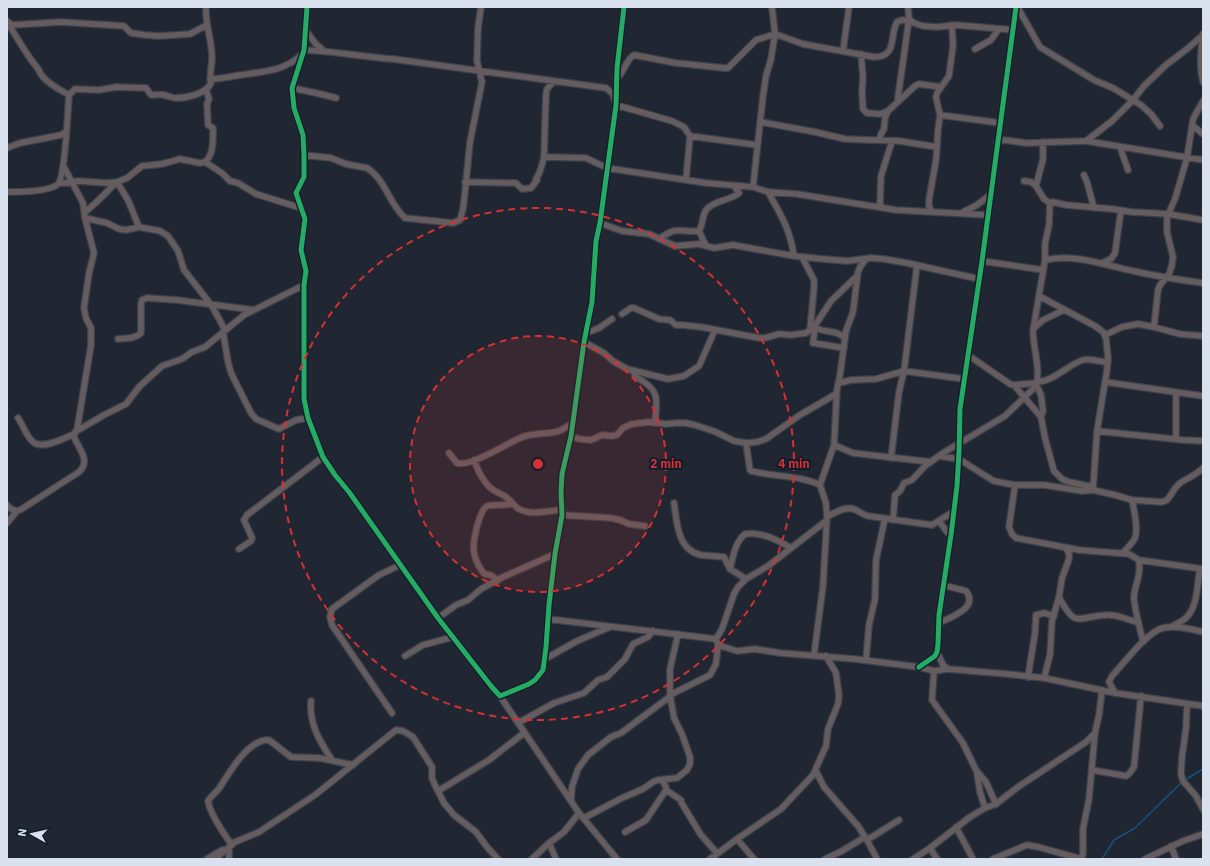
<svg xmlns="http://www.w3.org/2000/svg" width="1210" height="866" viewBox="0 0 1210 866" font-family="'IBM Plex Sans',sans-serif">
  <rect width="100%" height="100%" fill="#212732"/>
  <g fill="none" stroke-linecap="round" stroke-linejoin="round">
    <path stroke="#15517e" stroke-width="1.5" d="M1185,780L1203,769
      M1102,859L1114,840L1135,828L1182,782"/>
    <defs>
      <path id="street" d="M307,7L304,50L292,88L294,108L303,135L304,155V177L296,193L305,219L301,250L306,271L304,285V399L308,418L323,457L335,475L349,492L438,618L491,686L500,696L529,684L535,680L543,670L546,647L549,605L555,554L562,515L561,492L562,474L571,436L584,342L592,302L596,241L600,223L616,105L617,68L624,7
        M908,7L909,19L914,23L923,26L937,27L957,25L1013,30
        M1018,8L1040,47L1094,80L1113,88L1141,105L1151,114L1160,126
        M7,21L12,25L61,22L124,26L131,33L145,35L159,36L190,34L207,25
        M8,24C18,38 25,53 36,66C39,69 40,74 43,77C50,85 60,90 69,95
        M306,31L316,44L323,50
        M1203,34C1201,51 1199,66 1203,82
        M975,49L991,40L998,30
        M304,50C334,51 363,57 393,59L606,88L613,94L616,105L672,121L684,127L690,136L686,179
        M843,51L849,7
        M861,54L863,77L862,92L863,109L867,113L880,114L888,111
        M210,79C220,79 230,77 240,75C261,72 285,71 301,55
        M616,79C625,72 626,59 634,55L676,63L724,68H728L756,40L775,34L803,44L874,57C898,57 889,36 897,22L902,20L908,21
        M292,88C307,91 322,94 336,98
        M898,102V97L909,19
        M940,115L1000,123
        M761,122L815,132L845,139L899,141L937,147
        M1192,125L1203,134
        M690,136L757,145
        M879,140L881,134L884,129L885,118L888,111L915,86L919,84L941,87
        M1086,141L1112,121L1133,100L1144,86L1166,65L1187,49L1203,35
        M997,142L1004,140L1026,143L1086,141L1203,160
        M1120,147L1128,170
        M7,148L20,143L61,135L66,132
        M304,155L331,158L346,164L367,168C386,180 389,204 405,218L453,223L460,220L463,209L465,192L470,142L482,82L477,61L478,28L481,7
        M544,157L586,158L607,168L706,183L753,187L768,192L797,194L896,210L988,215
        M205,162L222,173L230,181L238,183L256,194L301,208
        M64,167L83,203L85,218L94,253L89,273L84,308L86,318L91,328V345L77,430
        M1084,175L1087,182L1094,208
        M1024,181L1031,182L1036,186
        M465,182L516,183L522,189L531,188L537,180L536,179C541,172 542,164 544,157L546,94L547,89L554,81
        M59,183H67L78,181L107,183L117,182L127,178L142,166L162,164L180,159L200,163L205,162C214,155 213,138 213,128L208,125L207,104L209,99L206,89
        M753,187L763,96L766,76L771,59L775,34L772,7
        M7,192C19,192 50,192 58,184C65,177 68,109 69,95L75,89L99,90L116,87L146,88L151,95C155,95 160,94 164,95C168,96 172,98 176,98C187,98 206,94 211,83C209,75 212,66 212,58C212,40 205,24 206,7
        M768,192C781,215 790,229 794,256
        M1050,203L1052,202L1066,205L1112,209L1132,212L1168,214L1203,220
        M882,207L880,204L881,176L892,141
        M85,212C97,203 106,192 117,182L128,200L139,227
        M932,212L929,206V200L936,160L937,147L938,130L940,115L936,97L937,93L949,76L953,46L952,25
        M963,212L977,205L990,195
        M85,218L107,223L119,229L126,230L139,227L160,231L168,236L178,251L184,270L212,306L225,330
        M600,223L622,231L649,234L675,246L699,244L714,248L733,245L794,256L823,259L847,261L871,258L884,259L907,263L979,279
        M699,231L706,246
        M659,239C679,225 677,233 699,231C703,225 702,216 706,210C714,200 730,201 739,193L734,186
        M802,257L814,280V288L810,330
        M1045,260C1074,253 1104,265 1133,271C1156,276 1180,280 1203,283
        M982,261L1043,270
        M1102,263L1111,259L1115,253L1121,210
        M1039,296L1095,326L1103,332L1106,338L1108,358L1107,370L1097,431L1093,490
        M622,314L631,308H634L659,319L670,320L676,325H682L701,327L759,338H765L779,334L791,335L806,333L814,327L831,301L857,276
        M814,327C825,334 836,328 845,339
        M1154,327L1158,290L1160,285L1169,274L1172,265L1173,257L1167,232V217L1175,199L1187,158L1193,119L1203,101
        M815,328L813,343L844,348
        M1034,328L1043,320L1064,310
        M223,332L228,362L231,373L251,413L256,419L279,429L296,420L308,418
        M586,333L599,328L612,319
        M1105,335L1122,327L1138,324L1154,327L1180,334L1203,336
        M118,339C127,338 135,339 141,333V304L142,300L147,298L177,300L254,310
        M584,342L604,353L613,361L627,369L668,379L684,376L699,366L715,330
        M968,355L1010,384L1014,385L1037,383
        M633,371C635,377 639,379 644,382C661,393 656,405 655,423
        M1037,382C1055,381 1067,365 1083,360C1090,358 1100,362 1108,362
        M1105,382L1203,396
        M839,383L851,380L876,379L904,371L964,379
        M1036,384L1041,395L1043,411L1041,417L1045,438L1054,471L1062,479L1069,482L1093,487
        M1014,385L1041,417
        M18,418C23,425 26,435 32,441C41,451 65,438 74,434
        M1097,431L1183,440L1203,441
        M571,436L579,439L591,440L602,435L611,436L617,435L623,428L632,424L648,422L666,424L677,423H685L695,425L716,432L734,441L746,443L757,442L766,439L800,415L836,394
        M1176,439V392
        M746,443L750,470L751,471C774,477 799,475 820,485
        M834,445L853,453L931,462
        M449,453L457,463C471,467 506,444 520,438C533,432 546,435 559,431C564,429 568,426 573,423
        M939,456L959,459L984,475L994,481L1004,483L1015,485H1044L1082,491L1093,490L1115,495L1132,500C1134,509 1138,530 1135,538C1132,544 1126,549 1123,553
        M891,458L899,392L904,371L917,265
        M474,460C478,471 484,485 495,491C498,493 502,494 506,497C515,504 515,510 528,512C539,514 551,510 562,510
        M1015,485L1009,527L1012,534L1016,538L1079,550L1129,554L1139,560C1139,564 1140,569 1139,573C1138,581 1134,589 1134,598C1135,613 1140,627 1143,642
        M1132,500L1162,502L1167,500C1172,495 1173,489 1179,484C1186,478 1194,477 1203,468
        M674,503C677,522 677,550 701,555C709,556 716,556 724,557L730,569L746,579
        M7,505C10,509 14,512 20,510L79,472C91,461 79,449 74,437L75,432L104,415L126,404L139,387L162,366L182,359L192,352L205,347L244,315L304,285
        M562,515L611,518L620,520L629,524L645,526
        M827,517C835,512 847,505 856,510C860,512 863,515 868,516L932,525L953,512
        M893,520L895,495L900,491L904,483L912,480L925,466L943,453L1005,416L1036,386C1041,369 1033,348 1033,331L1045,260V244L1049,225L1050,203L1044,199L1036,186L1043,159V142
        M939,521L947,532L951,535
        M7,523L17,511
        M239,549L251,541L252,538L244,520L247,515L323,457
        M1139,560L1203,569
        M730,569C733,557 735,542 745,534C761,531 778,540 791,548
        M497,581C495,578 493,576 490,575C486,574 484,575 482,571C470,554 473,541 478,523C480,518 481,510 487,506C488,505 506,505 511,504
        M1059,597C1076,630 1078,616 1107,615C1117,614 1128,620 1137,622
        M438,618L456,605L468,600L481,589L503,577L555,554
        M548,619L716,639L718,645L737,651L755,649L780,653L855,659L919,667L934,671L948,669L1007,674L1044,678L1115,693L1203,706
        M939,623C951,617 979,608 966,591L943,585
        M1171,627C1176,624 1183,621 1187,617C1198,605 1197,584 1200,569
        M716,639L722,629L734,594L738,587L746,579L768,566L826,521
        M937,652L943,665L948,669
        M814,655L823,586L827,517L826,503L820,485L834,445L837,389L840,375L846,331L853,312L858,272L860,267L866,259
        M405,656L423,645L453,637
        M545,659L577,641L610,627
        M866,660L869,625L875,599L876,560L885,518
        M919,667L935,656L937,652L938,644L939,615L951,535L957,486L959,452L960,409L982,261L1016,7
        M934,671L932,700L963,743L976,770L986,782L996,804
        M1028,677L1035,633L1036,615L1044,613L1054,616
        M1044,678L1050,655L1052,621L1059,597L1062,578L1069,559V554L1066,548
        M1115,693L1109,682L1112,676C1123,664 1148,631 1163,628C1175,625 1191,629 1203,632
        M500,696L579,813L617,859
        M311,701C309,724 320,742 332,760
        M1187,704L1186,728L1182,757L1181,774L1183,781L1196,796L1203,809
        M392,713L332,625L330,617L332,609L379,575L400,565
        M518,723L554,703L584,693L598,680L607,677L625,659L633,644L648,637L653,631
        M1092,770L1126,776L1129,774L1134,767L1141,696
        M816,771L824,787L858,826L867,840L877,859
        M977,773L980,792L985,808
        M666,790L681,800V802L701,835L717,853
        M438,791L489,760L524,733
        M571,800L572,787L578,769L588,755L611,737L621,733L668,698L670,695V669L678,634
        M584,818L622,798L643,789L653,782L658,780L677,778L687,770L690,764V757L682,734L674,718L670,695L710,675L716,664L718,645
        M956,827L973,859
        M625,832L646,820L666,790V787L662,780
        M737,839L754,859
        M867,840L899,820
        M549,843L556,859
        M232,845C224,834 210,814 208,801C211,796 217,792 220,787C230,772 248,739 269,740L291,757L319,758L353,765
        M1171,846L1176,859
        M930,848L937,859
        M207,859L222,850
        M215,859L235,842L259,832L315,795L396,730L403,731L413,737L432,767V778L434,783L444,803L454,815L476,832L487,847L498,859
        M229,859V847
        M532,859L549,843L564,832L579,813
        M710,859L737,839L781,809L813,775L826,746L828,729L838,704L839,696L836,673L826,656
        M825,859L842,851L865,837
        M913,859L930,848L970,817L985,808L996,804L1018,787L1086,742L1095,733L1099,715L1102,690
        M993,859L1027,845L1038,847L1082,859
        M1082,859L1083,852V829L1089,799L1095,733
        M1145,859L1183,841L1203,834"/>
    </defs>
    <use href="#street" stroke="#3d424b" stroke-width="8"/>
    <use href="#street" stroke="#655c5f" stroke-width="5.5"/>
    <defs>
      <path id="cycleway" d="M307,7L304,50L292,88L294,108L303,135L304,155V177L296,193L305,219L301,250L306,271L304,285V399L308,418L323,457L335,475L349,492L438,618L491,686L500,696L529,684L535,680L543,670L546,647L549,605L555,554L562,515L561,492L562,474L571,436L584,342L592,302L596,241L600,223L616,105L617,68L624,7
        M919,667L935,656L937,652L938,644L939,615L951,535L957,486L959,452L960,409L982,261L1016,7"/>
    </defs>
    <use href="#cycleway" stroke="#121c2e" stroke-width="8"/>
    <use href="#cycleway" stroke="#26ab63" stroke-width="5"/>
  </g>
  <circle cx="538" cy="464" r="128" fill="#d63132" fill-opacity=".12"/>
  <g fill="none" stroke="#d63132" stroke-width="2" stroke-dasharray="7 5">
    <circle cx="538" cy="464" r="128"/>
    <circle cx="538" cy="464" r="256"/>
  </g>
  <circle cx="538" cy="464" r="6" fill="#d63132" stroke="#121c2e" stroke-width="2"/>
  <g font-size="12" text-anchor="middle" font-weight="bold" fill="#d63132" stroke="#121c2e" stroke-width="4" stroke-linejoin="round" paint-order="stroke">
    <text x="666" y="468">2 min</text>
    <text x="794" y="468">4 min</text>
  </g>
  <rect width="1210" height="866" fill="none" stroke="#dae1ee" stroke-width="16"/>
  <g transform="translate(32 834) rotate(278)" stroke="#121c2e" stroke-width="3" paint-order="stroke">
  <path d="M0-3L7 15L0 10L-7 15Z" fill="#dae1ee"/>
  <text y="-6" font-size="11" font-weight="bold" text-anchor="middle" fill="#dae1ee">N</text>
  </g>
</svg>
